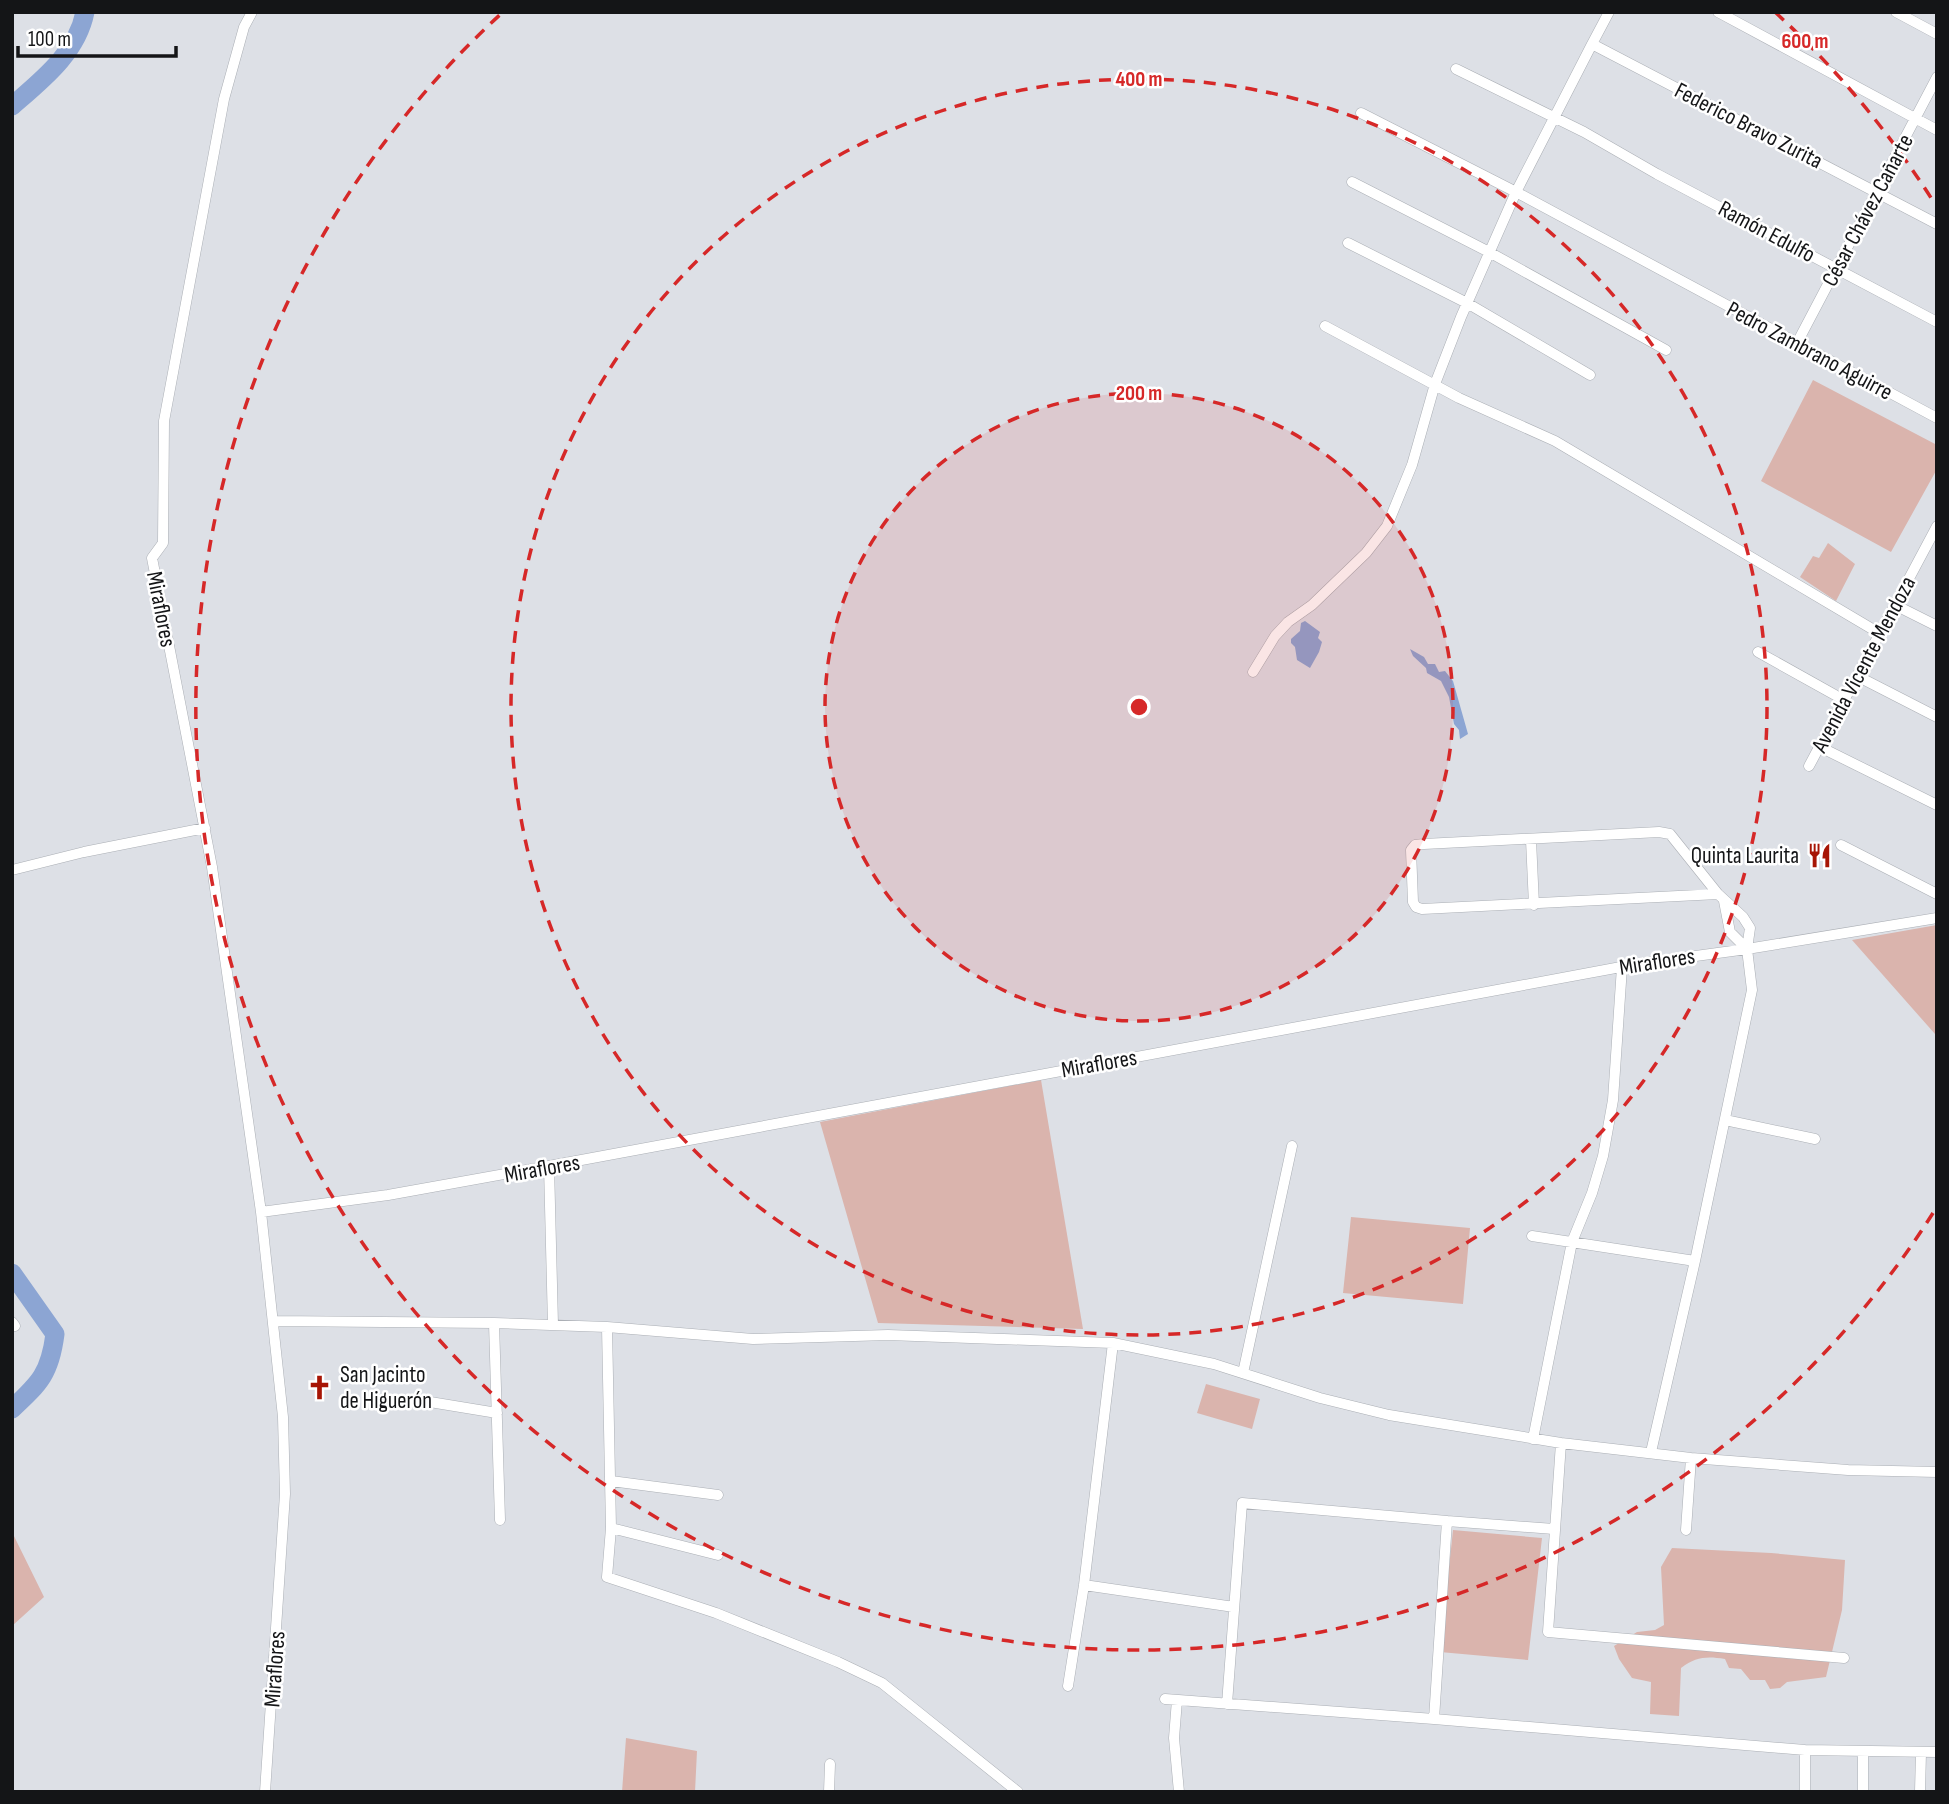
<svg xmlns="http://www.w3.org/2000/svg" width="1949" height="1804" viewBox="0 0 1949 1804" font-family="'Sofia Sans Condensed',sans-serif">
  <rect width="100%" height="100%" fill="#dde0e6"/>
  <path fill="#dab4ad" d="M1813,380L1937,445V469L1891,552L1761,481Z
    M1828,543L1855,564L1836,601L1800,577L1813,556L1819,558Z
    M1937,925V1031L1935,1034L1852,940Z
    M1041,1080L1083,1329L878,1323L820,1122Z
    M1351,1217L1470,1228L1463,1304L1343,1293Z
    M1206,1384L1260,1399L1252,1429L1197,1413Z
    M1453,1530L1542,1538L1528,1660L1440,1652Z
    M12,1532L44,1597L12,1626Z
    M1672,1548L1771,1553L1845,1560L1842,1610L1826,1677L1787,1682L1780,1688L1770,1689L1765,1680H1750L1741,1669L1729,1668L1725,1659C1706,1656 1696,1657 1681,1668L1679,1716L1650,1714L1651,1682L1632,1678L1619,1659L1614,1646L1637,1632L1655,1630L1664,1625L1661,1567Z
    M626,1738L697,1751L695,1792H622Z"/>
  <path fill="#8ca5d3" d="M1305,621L1320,632L1318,638L1322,642L1319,652L1310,668L1297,660L1295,647L1291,643V639L1300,631L1301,623Z
    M1410,649L1424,657L1428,664H1435L1439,672L1445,671L1453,681L1468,734L1460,739L1459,730L1454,724L1449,697L1441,681L1427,673L1426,668L1413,656Z"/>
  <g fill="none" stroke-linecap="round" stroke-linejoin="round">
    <path stroke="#8ca5d3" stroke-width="19" d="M12,106C42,80 77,53 85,12
      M12,1273L55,1334C50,1373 40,1383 12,1409"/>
    <defs>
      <path id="minor" d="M252,12L244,27L224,99L164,421L163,543L152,558L212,867L261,1212L283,1417L285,1494L265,1792
        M1609,12L1592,44L1937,224
        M1718,12L1937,130
        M1896,12L1937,34
        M1456,69L1584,132L1657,174L1937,322
        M1361,113L1516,192L1937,418
        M1352,182L1489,252L1666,350
        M1348,243L1467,303L1590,375
        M1325,326L1459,398L1555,441L1879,633
        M1797,343L1937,77
        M1895,605L1937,626
        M1758,652L1844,700
        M1253,672L1275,636L1288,622L1312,605L1366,553L1387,526L1412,465L1435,384L1461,317L1516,192L1592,44
        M1857,676L1937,717
        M1820,747L1937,805
        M1809,766L1937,526
        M1531,840L1534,905
        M1841,845L1937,894
        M12,870L84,852L205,828
        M1724,901L1730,932L1747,949
        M1725,1120L1815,1139
        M549,1166L553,1325
        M261,1212L388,1195L549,1166L1637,964L1747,949L1937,918
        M1532,1236L1695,1261
        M273,1321L494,1323L607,1327L753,1339L888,1335L1113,1343L1214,1364L1320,1398L1389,1415L1561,1443L1691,1458L1848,1470L1937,1472
        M12,1322L15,1326
        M494,1323L500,1520
        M607,1327L611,1528L607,1577L716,1613L838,1662L882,1683L1018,1792
        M1243,1373L1292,1146
        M424,1401L497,1413
        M1533,1439L1572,1242L1592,1193L1603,1156L1613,1100L1622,967
        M1561,1443L1548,1632L1844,1658
        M1651,1452L1695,1261L1752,990L1747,949L1750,928L1743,917L1718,894L1670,834L1659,832L1424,844L1415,845L1411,850L1413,902L1416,907L1422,909L1718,894
        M611,1481L718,1495
        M611,1528L718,1555
        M1686,1530L1691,1458
        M1084,1585L1234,1607
        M1068,1686L1084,1585L1113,1343
        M1165,1699L1434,1719L1805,1750L1937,1752
        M1177,1700L1174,1738L1179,1792
        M1227,1704L1242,1503L1447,1521
        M1434,1719L1447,1521L1554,1529
        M1805,1750V1792
        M1863,1751V1792
        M829,1792L830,1764
        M1920,1792L1921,1752"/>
    </defs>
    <use href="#minor" stroke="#abafb5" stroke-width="11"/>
    <use href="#minor" stroke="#fff" stroke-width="10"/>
  </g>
  <circle cx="1139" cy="707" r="314" fill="#d62828" fill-opacity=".12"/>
  <g fill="none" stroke="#d62828" stroke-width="3.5" stroke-dasharray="12 9">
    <circle cx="1139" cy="707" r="314"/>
    <circle cx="1139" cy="707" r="628"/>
    <path d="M1933 1213A942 942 0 1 1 503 12M1775 12A942 942 0 0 1 1933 201"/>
  </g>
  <defs>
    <symbol id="restaurant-bare" viewBox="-9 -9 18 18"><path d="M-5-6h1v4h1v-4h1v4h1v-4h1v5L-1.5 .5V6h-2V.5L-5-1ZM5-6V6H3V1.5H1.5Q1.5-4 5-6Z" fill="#a71505" stroke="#fff" stroke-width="2.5" paint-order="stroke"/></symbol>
    <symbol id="church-bare" viewBox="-9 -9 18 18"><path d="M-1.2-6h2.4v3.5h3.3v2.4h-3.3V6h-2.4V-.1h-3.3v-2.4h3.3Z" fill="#a71505" stroke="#fff" stroke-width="2.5" paint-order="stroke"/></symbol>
  </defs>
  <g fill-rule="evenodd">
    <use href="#restaurant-bare" x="1802" y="838" width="35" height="35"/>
    <use href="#church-bare" x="302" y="1370" width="35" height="35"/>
  </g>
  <g text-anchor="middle" stroke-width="5" stroke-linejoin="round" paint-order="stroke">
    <g font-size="23" fill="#141517" stroke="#fff">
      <text transform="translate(1749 125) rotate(27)" y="8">Federico Bravo Zurita</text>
      <text transform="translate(1867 210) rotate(-62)" y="8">César Chávez Cañarte</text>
      <text transform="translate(1767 231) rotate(28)" y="8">Ramón Edulfo</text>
      <text transform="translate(1810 350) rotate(28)" y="8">Pedro Zambrano Aguirre</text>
      <text transform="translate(162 609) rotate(79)" y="8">Miraflores</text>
      <text transform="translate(1863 664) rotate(-62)" y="8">Avenida Vicente Mendoza</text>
      <text transform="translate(1657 961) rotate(-9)" y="8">Miraflores</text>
      <text transform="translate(1099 1063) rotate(-10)" y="8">Miraflores</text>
      <text transform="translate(542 1168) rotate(-10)" y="8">Miraflores</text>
      <text transform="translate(274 1669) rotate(-86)" y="8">Miraflores</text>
    </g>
    <g font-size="23" fill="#141517" stroke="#fff" text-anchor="end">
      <text x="1799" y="863">Quinta Laurita</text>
      <text x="340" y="1382" text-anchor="start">San Jacinto<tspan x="340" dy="26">de Higuerón</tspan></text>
    </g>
  </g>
  <circle cx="1139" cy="707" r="10" fill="#d62828" stroke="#fff" stroke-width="3.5"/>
  <g font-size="21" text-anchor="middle" font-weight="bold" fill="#d62828" stroke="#fff" stroke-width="5" stroke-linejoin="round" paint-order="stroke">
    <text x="1805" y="48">600 m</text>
    <text x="1139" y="86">400 m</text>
    <text x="1139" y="400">200 m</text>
  </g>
  <rect width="1949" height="1804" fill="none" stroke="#141517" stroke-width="28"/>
  <path d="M18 46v10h158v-10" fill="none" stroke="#141517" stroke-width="3.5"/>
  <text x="28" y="46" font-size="21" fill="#141517" stroke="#ffffff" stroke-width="5" paint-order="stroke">100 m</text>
</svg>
